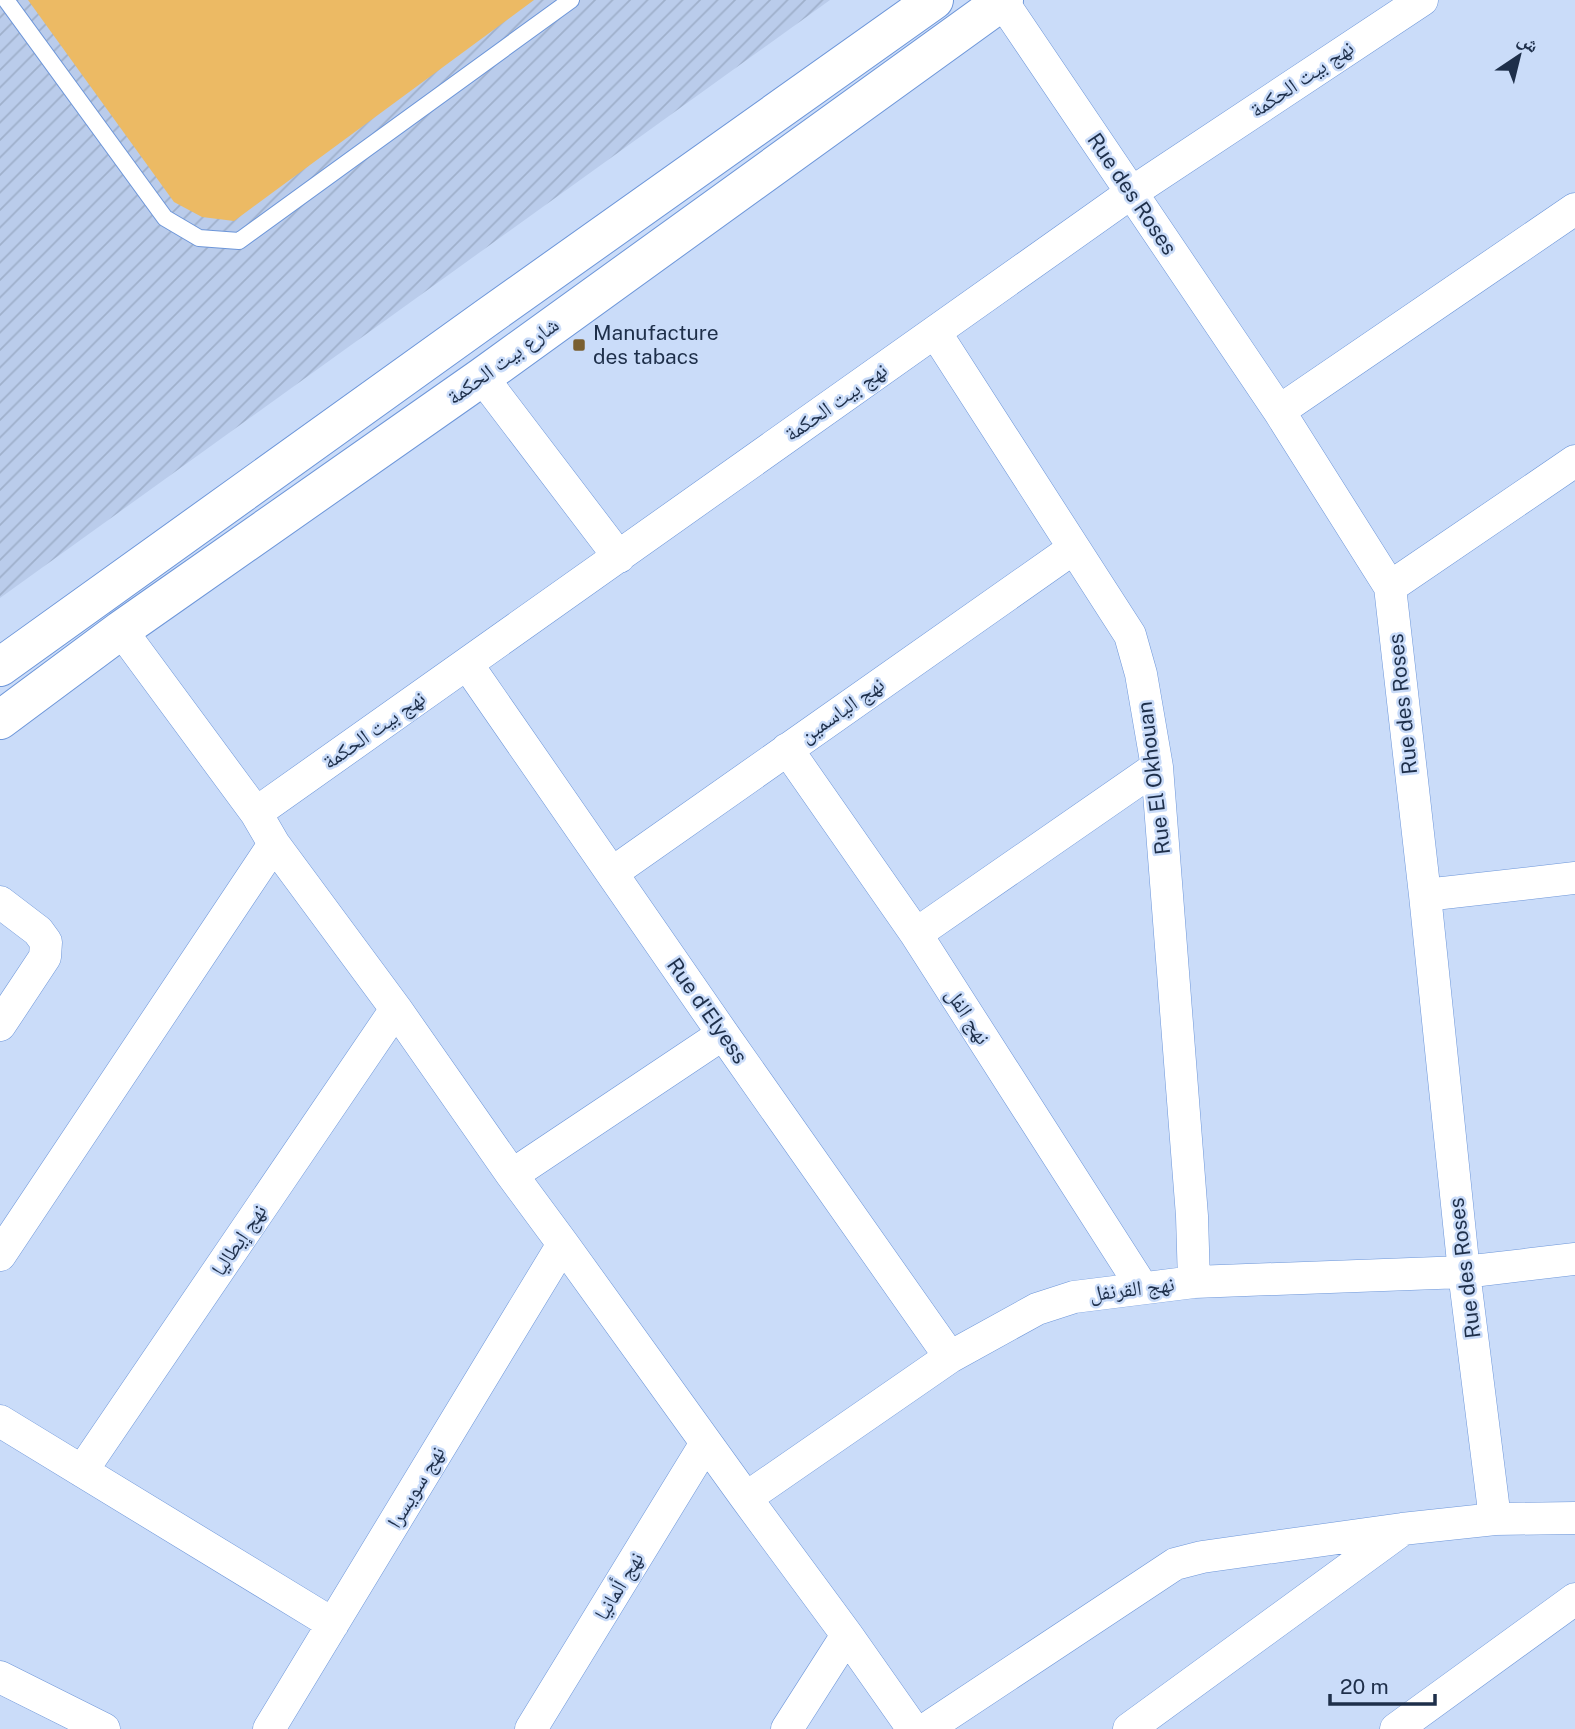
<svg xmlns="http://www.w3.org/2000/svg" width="1575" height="1729" viewBox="0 0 1575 1729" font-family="'Public Sans','Noto Naskh Arabic',sans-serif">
  <defs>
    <pattern id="industrial-furrows" width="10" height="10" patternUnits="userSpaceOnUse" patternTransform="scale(1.75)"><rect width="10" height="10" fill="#bacceb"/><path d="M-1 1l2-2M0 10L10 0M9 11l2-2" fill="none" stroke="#9fb0cb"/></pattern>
  </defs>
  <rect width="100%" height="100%" fill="#cadcf9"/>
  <path fill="url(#industrial-furrows)" d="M0,0H830L0,598Z"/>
  <path fill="#ecba64" d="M28,0H534L234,221L202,217L174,202Z"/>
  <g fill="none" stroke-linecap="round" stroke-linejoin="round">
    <defs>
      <path id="service" d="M6,0L165,218L199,238L239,241L571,0"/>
      <path id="minor" d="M1002,1L1279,411L1390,587L1425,895L1464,1272L1495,1519
        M935,332L1130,635L1141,674L1157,767L1192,1216L1194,1282
        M482,377L619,557
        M1279,411L1575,209
        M1390,587L1575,461
        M121,630L256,813L274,844L396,1009L512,1175L563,1244L746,1498L847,1635L913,1729
        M467,664L723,1034L950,1357
        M787,749L916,934L1142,1287
        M256,813L1131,193L1422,0
        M612,873L1074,548
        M1425,895L1575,878
        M0,902L38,931L46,942L45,957L0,1025
        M916,934L1157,767
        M512,1175L723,1034
        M0,1255L274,844
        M0,1421L333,1624
        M82,1471L396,1009
        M746,1498L950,1357L1037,1309L1074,1297L1194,1282L1464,1272L1575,1259
        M0,1677L104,1729
        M269,1729L563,1244
        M531,1729L706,1443
        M787,1729L847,1635
        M926,1729L1175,1564L1202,1557L1402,1529L1495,1519L1575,1518
        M1129,1729L1399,1532
        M1396,1729L1575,1599"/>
      <path id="primary" d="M0,667L489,316L934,0
        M0,720L121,630L482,377L1004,0"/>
    </defs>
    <use href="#service" stroke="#6d96d9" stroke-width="18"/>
    <use href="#minor" stroke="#6d96d9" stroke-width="33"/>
    <use href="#primary" stroke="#6d96d9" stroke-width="40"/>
    <use href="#service" stroke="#fff" stroke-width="16"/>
    <use href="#minor" stroke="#fff" stroke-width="32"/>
    <use href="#primary" stroke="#fff" stroke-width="38"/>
  </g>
  <rect fill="#795f31" stroke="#cadcf9" stroke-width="2.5" x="572" y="338" width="14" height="14" rx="3.5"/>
  <g text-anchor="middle" stroke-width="5" stroke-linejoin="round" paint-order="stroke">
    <g font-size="21" fill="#1e2f4a" stroke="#cadcf9">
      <text transform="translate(1302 79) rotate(-34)" y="7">نهج بيت الحكمة</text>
      <text transform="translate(1132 194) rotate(56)" y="7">Rue des Roses</text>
      <text transform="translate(503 361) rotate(-36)" y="7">شارع بيت الحكمة</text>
      <text transform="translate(836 402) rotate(-35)" y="7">نهج بيت الحكمة</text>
      <text transform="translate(1403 704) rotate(-96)" y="7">Rue des Roses</text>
      <text transform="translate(842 710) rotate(-35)" y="7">نهج الياسمين</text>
      <text transform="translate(374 730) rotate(-35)" y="7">نهج بيت الحكمة</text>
      <text transform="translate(1154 778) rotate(-97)" y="7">Rue El Okhouan</text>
      <text transform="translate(707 1011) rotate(55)" y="7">Rue d'Elyess</text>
      <text transform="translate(968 1016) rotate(57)" y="7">نهج الفل</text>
      <text transform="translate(239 1240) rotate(-56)" y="7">نهج إيطاليا</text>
      <text transform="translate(1465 1268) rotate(-97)" y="7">Rue des Roses</text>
      <text transform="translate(1132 1289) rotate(-7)" y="7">نهج القرنفل</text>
      <text transform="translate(416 1487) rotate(-59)" y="7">نهج سويسرا</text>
      <text transform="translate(619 1586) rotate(-59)" y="7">نهج ألمانيا</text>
    </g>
    <g font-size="21" fill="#1e2f4a" stroke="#cadcf9" text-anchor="start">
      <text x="593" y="340">Manufacture<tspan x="593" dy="24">des tabacs</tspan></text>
    </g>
  </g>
  <g transform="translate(1519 56) rotate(35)" stroke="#cadcf9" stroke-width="5" paint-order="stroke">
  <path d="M0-5L12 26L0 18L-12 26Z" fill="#1e2f4a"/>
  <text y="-10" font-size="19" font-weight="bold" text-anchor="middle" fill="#1e2f4a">ش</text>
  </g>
  <path d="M1330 1694v10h105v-10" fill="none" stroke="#1e2f4a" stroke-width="3.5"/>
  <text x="1340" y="1694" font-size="21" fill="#1e2f4a" stroke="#cadcf9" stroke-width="5" paint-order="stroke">20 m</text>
</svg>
